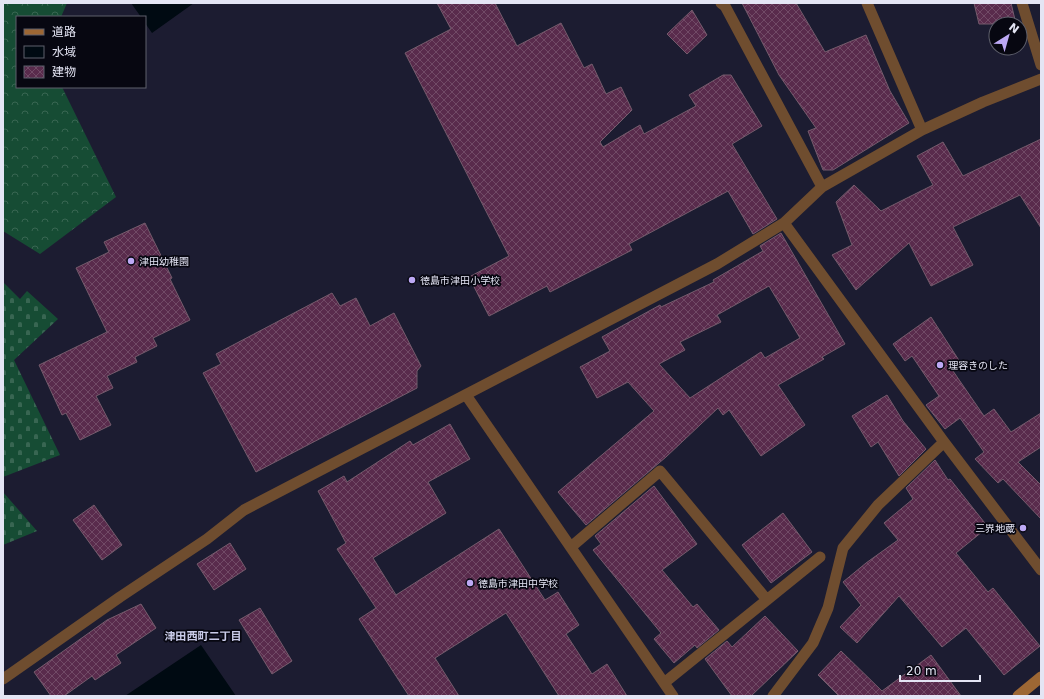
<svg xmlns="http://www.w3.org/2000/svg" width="1044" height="699" viewBox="0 0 1044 699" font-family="'DejaVu Sans','Noto Sans JP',sans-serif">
  <defs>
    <pattern id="forest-crowns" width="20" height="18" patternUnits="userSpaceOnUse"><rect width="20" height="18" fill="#164c34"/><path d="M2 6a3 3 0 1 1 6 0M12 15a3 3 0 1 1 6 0" fill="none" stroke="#386652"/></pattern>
    <pattern id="cemetery-stones" width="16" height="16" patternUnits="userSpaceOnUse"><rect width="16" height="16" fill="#164c34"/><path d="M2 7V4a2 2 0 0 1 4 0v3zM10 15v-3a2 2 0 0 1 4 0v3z" fill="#386652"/></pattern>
    <pattern id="building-cross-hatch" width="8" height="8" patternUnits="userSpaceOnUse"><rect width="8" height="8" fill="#592b4c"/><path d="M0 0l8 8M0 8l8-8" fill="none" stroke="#714a66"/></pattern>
  </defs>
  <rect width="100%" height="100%" fill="#1c1c31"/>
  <path fill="url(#forest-crowns)" d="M3,3H67L61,17H17V87H62L116,197L40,254L3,231Z"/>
  <path fill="url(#cemetery-stones)" d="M3,282L20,299L27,291L58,319L14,360L60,455L3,477Z
    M3,492L37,531L3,545Z"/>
  <path fill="#000a12" d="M131,3H194L152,33L145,23V17H141Z
    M201,645L236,696H125Z"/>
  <path fill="url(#building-cross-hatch)" stroke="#755b6c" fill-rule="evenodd" d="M437,3H495L517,46L561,23L584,68L592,64L606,94L621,87L632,110L600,142L603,147L640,125L644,134L696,106L689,95L723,75H731L762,126L732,144L777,219L753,234L728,191L629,244L632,250L550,292L547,286L489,316L469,277L509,256L405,53L451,29Z
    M742,3H796L825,52L866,35L890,91L909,123L833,170H823L808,131L816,128L779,75Z
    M974,3H1011L1016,24H979Z
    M692,10L707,35L687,54L667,34Z
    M1041,139V228L1020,195L953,227L973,265L931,286L909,243L856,290L832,255L852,245L836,202L854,185L881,211L933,185L917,156L943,142L963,176Z
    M145,223L172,278L170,279L190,320L153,338L157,346L135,357L137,362L107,376L113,388L96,396L111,425L80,440L66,413L62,415L39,365L107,332L76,268L109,252L104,242Z
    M781,233L845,344L822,357L824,359L778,385L805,425L761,456L729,410L723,415L718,408L666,457L586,525L558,492L654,411L628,382L597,398L580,367L610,351L602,337L660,305L661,307L714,282L713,280L763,251L760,246ZM769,286L800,338L765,358L761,352L690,398L659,364L685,350L680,342L721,322L717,315Z
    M332,293L340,306L356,298L370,326L394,313L421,366L417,371V388L256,472L203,373L221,364L216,354Z
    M931,317L962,365L953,371L984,416L994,409L1011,432L1041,413V447L1018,462L1041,485V519L1003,479L998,483L975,459L984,452L960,418L945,429L926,405L939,396L912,356L905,361L893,344Z
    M887,395L903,421L926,449L899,476L878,442L871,447L852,416Z
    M450,424L470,459L428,482L446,513L373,558L396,595L499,529L545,600L558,592L579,625L566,634L592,674L607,664L627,696H559L506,613L435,658L459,696H409L359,619L376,608L337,549L346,543L318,491L344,476L347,482L410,441L413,445Z
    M935,460L948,480L950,479L988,527L956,553L988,592L993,588L1040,646L1004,675L966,628L942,647L899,596L857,643L840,627L861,605L843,582L866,563L898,540L884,523L913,499L906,488Z
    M654,486L697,544L662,570L693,607L697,604L719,630L697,648L695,645L674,663L654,639L661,633L593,550L601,544L595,536Z
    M94,505L122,545L102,560L73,520Z
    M783,513L812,552L771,583L742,545Z
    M230,543L246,569L214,590L197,564Z
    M141,604L156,628L116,655L121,663L95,680L92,676L64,696H51L34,672L107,620Z
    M260,608L292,661L272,674L239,620Z
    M765,616L798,651L751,696H732L705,659L727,641L732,647Z
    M841,651L882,691L931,655L961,696H839L818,675Z"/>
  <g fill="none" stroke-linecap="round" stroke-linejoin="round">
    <path stroke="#6f4d2f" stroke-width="11" d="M721,3L725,6L822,187
      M867,3L922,130
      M1022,3L1041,65
      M784,223L944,442L1041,570
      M466,395L673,696
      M571,547L660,471L767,600
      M3,679L120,597L207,539L244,510L717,264L784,223L822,187L922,130L983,102L1041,79
      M664,683L820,557
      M773,696L813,643L828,608L843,548L878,505L944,442"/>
    <path stroke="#9d6734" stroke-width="11" d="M1018,696L1041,677"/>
  </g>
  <g fill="#bda9f5" stroke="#070711" stroke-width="1.5">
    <circle cx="131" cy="261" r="4"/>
    <circle cx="412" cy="280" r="4"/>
    <circle cx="940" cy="365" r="4"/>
    <circle cx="1023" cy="528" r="4"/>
    <circle cx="470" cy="583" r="4"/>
  </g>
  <g text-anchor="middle" stroke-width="3.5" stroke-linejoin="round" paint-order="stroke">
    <g font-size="10" fill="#e4e5f4" stroke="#070711" text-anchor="start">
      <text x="139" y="265">津田幼稚園</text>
      <text x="420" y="284">徳島市津田小学校</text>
      <text x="948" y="369">理容きのした</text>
      <text x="1015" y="532" text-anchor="end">三界地蔵</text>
      <text x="478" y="587">徳島市津田中学校</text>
    </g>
    <g font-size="11" font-weight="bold" fill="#c9cbe8" stroke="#070711">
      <text x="203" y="640">津田西町二丁目</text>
    </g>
  </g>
  <rect width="1044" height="699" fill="none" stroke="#e4e5f4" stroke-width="8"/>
  <rect x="16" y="16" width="130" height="72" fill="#070711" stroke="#5f606c"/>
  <rect x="24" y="29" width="20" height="6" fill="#9d6734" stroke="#5f606c"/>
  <text x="52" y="36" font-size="12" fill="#e4e5f4">道路</text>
  <rect x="24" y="46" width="20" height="12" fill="#000a12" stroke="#5f606c"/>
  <text x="52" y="56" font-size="12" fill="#e4e5f4">水域</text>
  <rect x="24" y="66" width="20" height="12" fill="url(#building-cross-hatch)" stroke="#5f606c"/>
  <text x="52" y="76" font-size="12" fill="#e4e5f4">建物</text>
  <g transform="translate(1008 36) rotate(37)"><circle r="19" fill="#070711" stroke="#5f606c"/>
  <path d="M0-3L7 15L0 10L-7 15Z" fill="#bda9f5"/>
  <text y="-6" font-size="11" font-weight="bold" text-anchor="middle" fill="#e4e5f4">N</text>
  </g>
  <path d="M900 675v6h80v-6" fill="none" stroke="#e4e5f4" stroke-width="2"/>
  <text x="906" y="675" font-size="12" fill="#e4e5f4" stroke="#070711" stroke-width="3" paint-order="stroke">20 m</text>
</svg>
